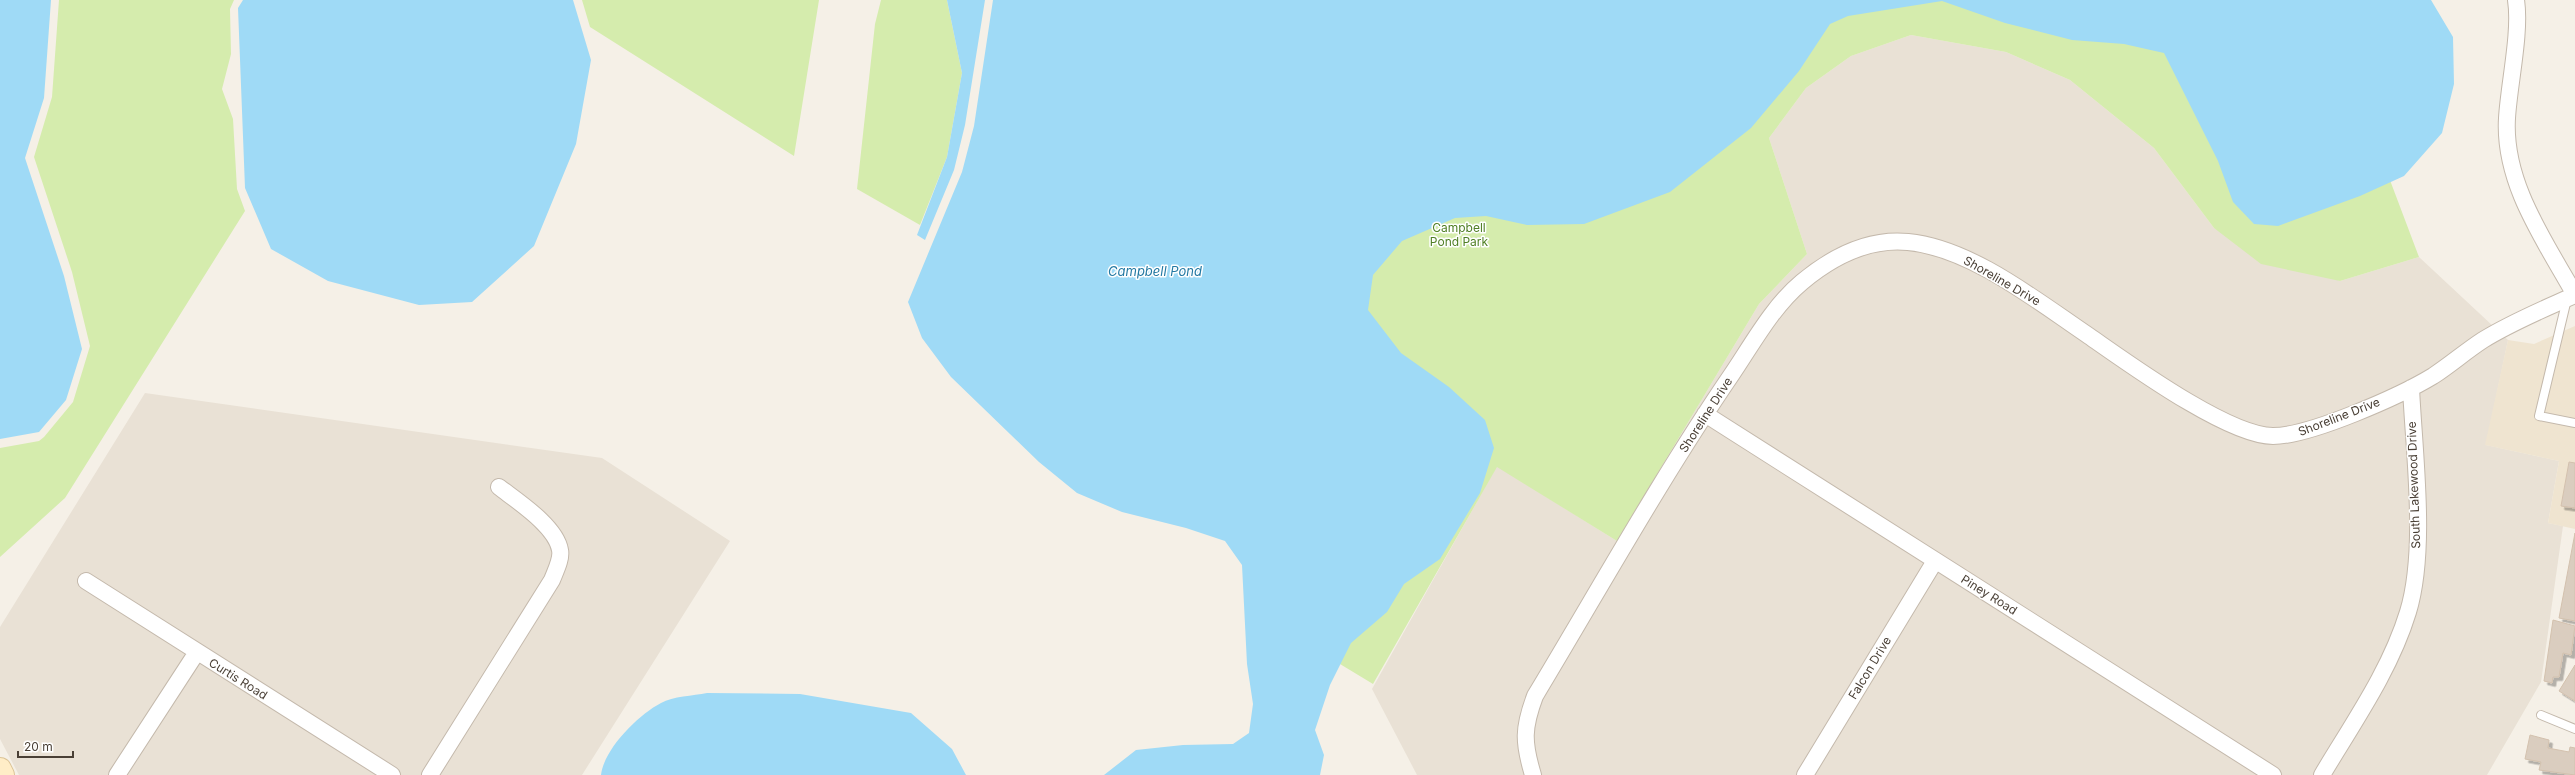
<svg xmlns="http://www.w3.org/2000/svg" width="2575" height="775" viewBox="0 0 2575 775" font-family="Inter,sans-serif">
  <defs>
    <filter id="shadow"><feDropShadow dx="3.5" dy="3.5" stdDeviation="0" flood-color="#0004"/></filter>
  </defs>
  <rect width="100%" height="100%" fill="#f5f0e7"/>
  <path fill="#e9e1d5" d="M1911,35L2006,52L2070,80L2154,148L2214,228L2340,281L2419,257L2508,340L2486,445L2559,461L2548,523L2563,526L2541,682L2487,775H1417L1372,689L1497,466L1617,541L1759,304L1807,254L1769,138L1806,88L1851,56Z
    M145,393L602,458L730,541L582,775H19L0,739V627Z"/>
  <path fill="#efe4d0" d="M2575,326V529L2548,523L2559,461L2485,445L2508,340L2534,344Z"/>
  <path fill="#d5ecad" d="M59,0H234L230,9L231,54L222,89L233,119L237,189L245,211L65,498L0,557V448L39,441L44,437L73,402L90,346L72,272L34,157L52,97Z
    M582,0H819L794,156L590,27Z
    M881,0H947L962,73L947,157L920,225L857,189L875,24Z
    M1293,0H2322L2419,257L2340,281L2261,264L2214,228L2154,148L2070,80L2006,52L1911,35L1851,56L1806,88L1769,138L1807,254L1759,304L1617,541L1497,467L1373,684L1297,638Z"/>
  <path fill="#9fdaf6" d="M0,0H51L44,98L25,158L64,276L82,349L66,400L39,432L0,439Z
    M243,0H573L591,60L576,144L534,246L472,302L419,305L328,281L271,249L245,188L238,8Z
    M947,0H985L965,125L954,170L925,240L917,235L947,157L962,73Z
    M993,0H2431L2453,37L2454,84L2442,133L2404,176L2360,196L2278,226L2254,224L2233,202L2218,161L2164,53L2124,44L2072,40L2005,23L1942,1L1848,16L1830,24L1799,71L1751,128L1670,192L1584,224L1527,225L1486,216L1455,218L1402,241L1373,275L1368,310L1401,353L1449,387L1485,420L1494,448L1480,493L1440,559L1404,584L1387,612L1351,643L1330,685L1315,730L1324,755L1320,775H1104L1136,750L1183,745L1233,744L1249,733L1253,704L1247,664L1242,565L1225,541L1186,528L1122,512L1077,493L1039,462L951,377L922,338L908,302L962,172L974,126Z
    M707,693L800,694L911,713L952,749L966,775H601C604,749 638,715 661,703C673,696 693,696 707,693Z"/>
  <path fill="#dacdbf" stroke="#d3c1ae" filter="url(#shadow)" d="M2569,462L2575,463V508L2561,506Z
    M2575,533V621L2559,618Z
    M2553,620L2575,626L2571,655L2563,653L2559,677H2553L2552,683L2544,681Z
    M2575,665V701L2559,691Z
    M2530,735L2549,740L2548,748L2569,752L2570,747L2575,748V775L2539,770L2541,762L2525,759Z"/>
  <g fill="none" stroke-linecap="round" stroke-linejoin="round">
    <defs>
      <path id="lane" d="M2567,299L2539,416L2575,423
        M2541,715L2575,729"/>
      <path id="street" d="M1705,414L2273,775
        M86,581L392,775
        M117,775L197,652
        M430,775L552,580C555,572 562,559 560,550C556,526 517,501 499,487
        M1533,775C1523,742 1523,728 1535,696C1600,588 1661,478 1732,374C1753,343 1773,306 1802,282C1832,257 1868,238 1908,242C1971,248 2037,301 2089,336C2128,363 2228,436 2273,436C2310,436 2400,396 2433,376C2450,365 2466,351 2483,340C2512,322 2544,309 2575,295C2545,241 2503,183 2507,118C2509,84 2521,32 2516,0
        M1805,775L1935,561
        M2322,775C2353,723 2390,671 2408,612C2427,550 2414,453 2411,388"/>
      <path id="secondary" d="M0,769L3,775"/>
    </defs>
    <use href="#lane" stroke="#c4b9ac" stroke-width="10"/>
    <use href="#street" stroke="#c4b9ac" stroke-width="18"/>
    <use href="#secondary" stroke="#dbc396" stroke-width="24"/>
    <use href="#lane" stroke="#fff" stroke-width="8"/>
    <use href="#street" stroke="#fff" stroke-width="16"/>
    <use href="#secondary" stroke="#ffedc7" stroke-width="22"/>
  </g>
  <g text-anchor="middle" stroke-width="3" stroke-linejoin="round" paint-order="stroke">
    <g font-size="12" fill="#4f7f24" stroke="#fff">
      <text x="1459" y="232">Campbell<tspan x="1459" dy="14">Pond Park</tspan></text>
    </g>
    <g font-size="12" fill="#493f35" stroke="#fff">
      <text transform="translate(2002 281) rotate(30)" y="4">Shoreline Drive</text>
      <text transform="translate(1706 415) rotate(-57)" y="4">Shoreline Drive</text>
      <text transform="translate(2339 417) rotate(-21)" y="4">Shoreline Drive</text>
      <text transform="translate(2414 485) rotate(-92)" y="4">South Lakewood Drive</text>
      <text transform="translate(1989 595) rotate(32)" y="4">Piney Road</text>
      <text transform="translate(1870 668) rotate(-59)" y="4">Falcon Drive</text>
      <text transform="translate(238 679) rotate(32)" y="4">Curtis Road</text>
    </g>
    <g font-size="13" font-style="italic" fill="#2379a3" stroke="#fff">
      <text x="1155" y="276">Campbell Pond</text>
    </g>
  </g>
  <path d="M18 751v6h55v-6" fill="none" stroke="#493f35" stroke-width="2"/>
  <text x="24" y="751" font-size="12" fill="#493f35" stroke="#ffffff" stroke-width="3" paint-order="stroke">20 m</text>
</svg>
